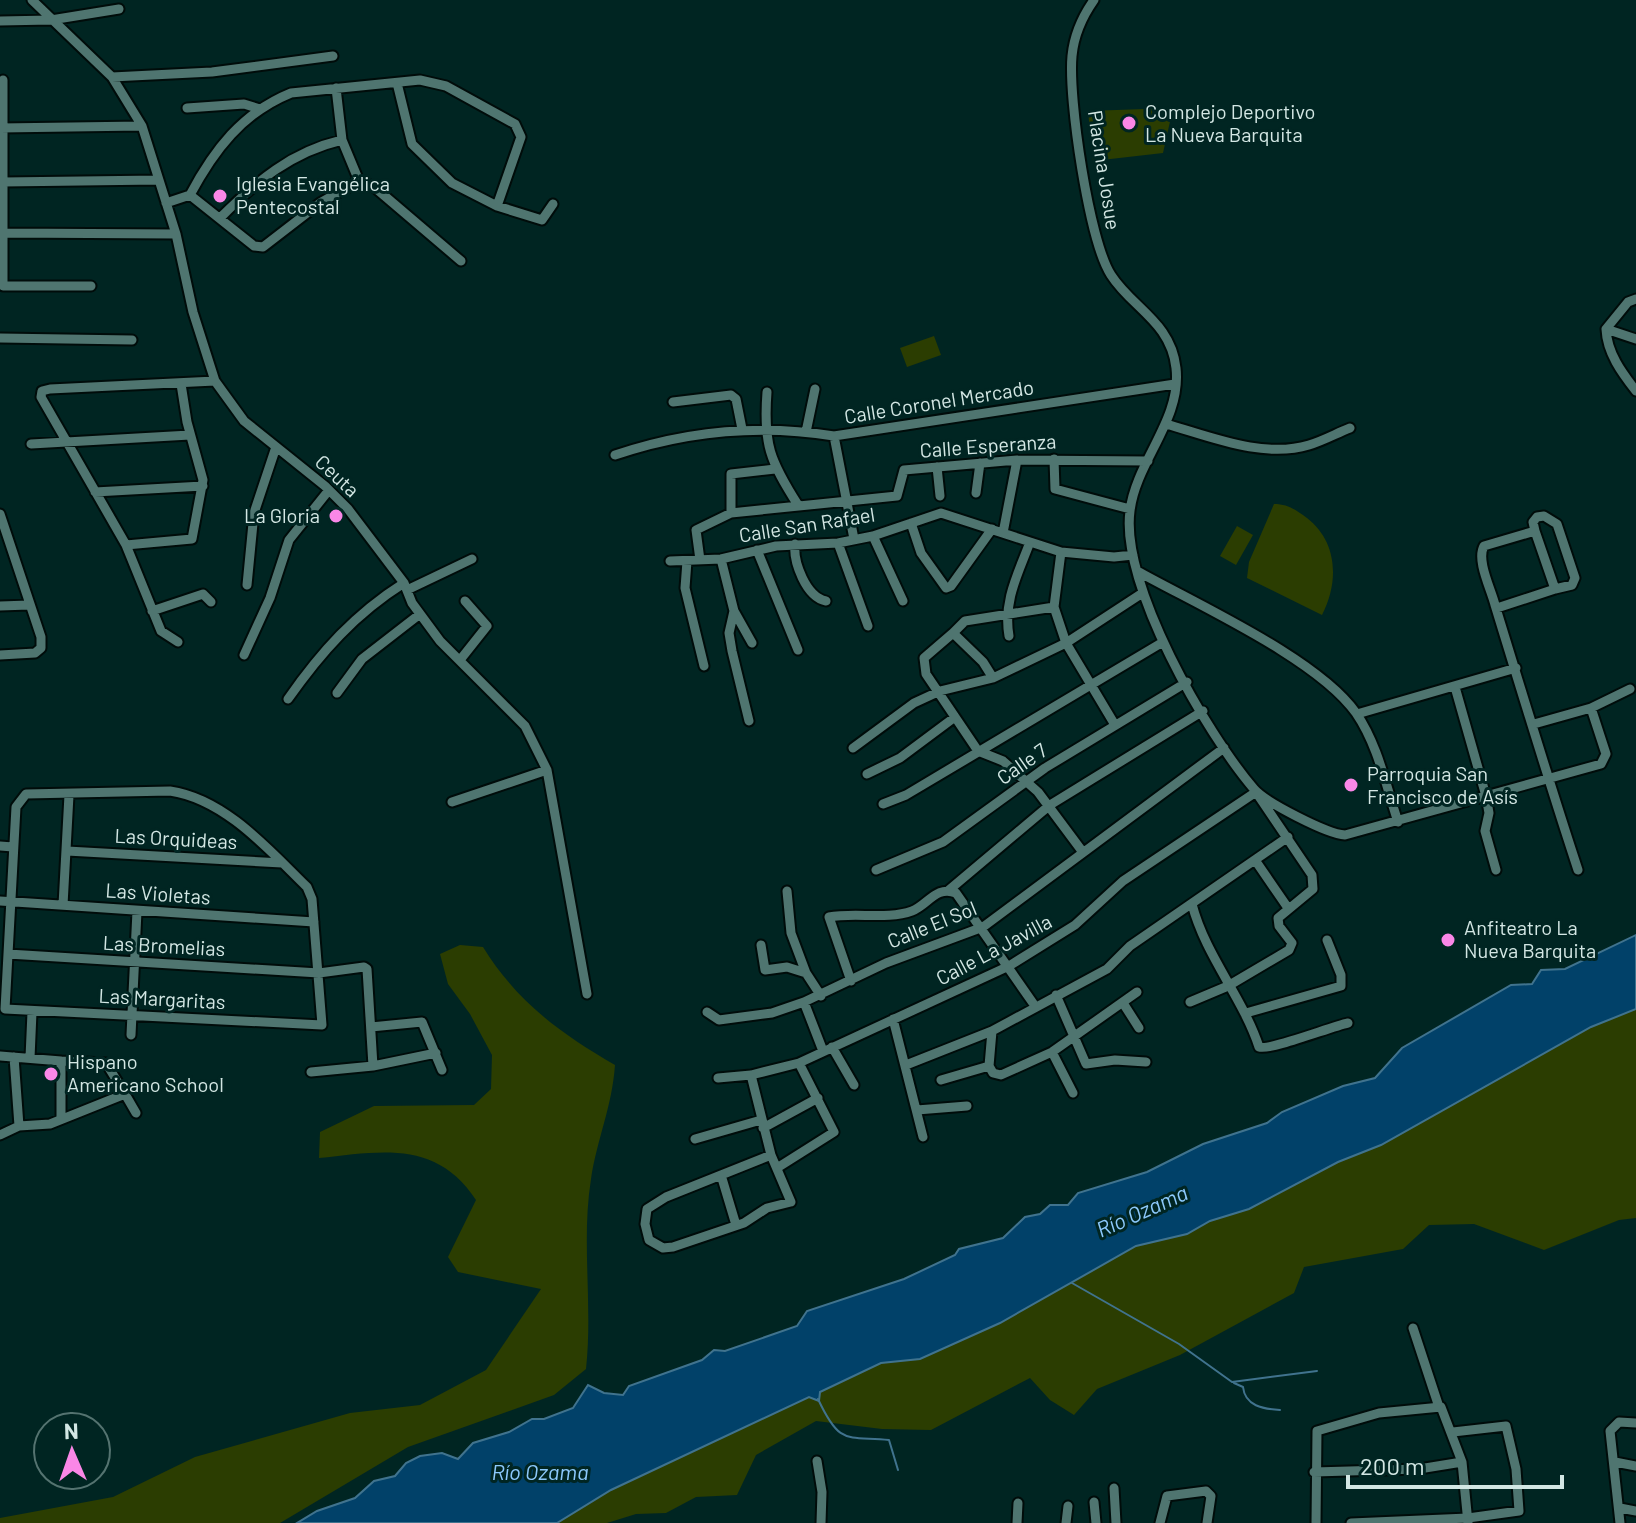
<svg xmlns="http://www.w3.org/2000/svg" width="1636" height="1523" viewBox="0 0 1636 1523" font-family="Barlow,sans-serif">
  <rect width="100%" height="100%" fill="#002522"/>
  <path fill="#2b3d01" d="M1173,108L1163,153L1093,161L1088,111Z
    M934,336L941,355L907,367L900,348Z
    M1274,504C1288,504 1296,510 1307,518C1338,542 1339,582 1322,615L1247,578L1249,562Z
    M1237,526L1253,535L1236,565L1220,556Z
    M460,945L483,947C517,1002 560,1033 615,1065C612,1107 597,1139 591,1179C581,1242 593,1305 586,1369L554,1395L408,1447L280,1523H0V1518L113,1497L195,1457L350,1413L420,1405L486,1370L541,1289L458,1272L448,1257L476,1200C437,1140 382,1151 319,1158L320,1132L374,1106L474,1105L491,1089L492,1055L470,1014L448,984L440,954Z
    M1636,1009V1218L1619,1220L1544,1250L1474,1224L1429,1225L1403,1249L1304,1267L1294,1293L1180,1355L1097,1389L1074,1415L1050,1400L1030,1378L931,1430L882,1429L816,1421L756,1455L737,1495L696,1497L666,1513L636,1514L607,1523H557L611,1490L881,1363L920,1359L1000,1323L1136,1246L1187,1234L1210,1221L1249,1209L1338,1162L1381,1145L1591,1027Z"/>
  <path fill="#014169" stroke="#40738e" stroke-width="2" d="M1636,935V1009L1591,1027L1381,1145L1338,1162L1249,1209L1210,1221L1187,1234L1136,1246L1000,1323L920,1359L881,1363L820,1392L819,1401L809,1397L611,1490L557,1523H297L317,1511L355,1498L374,1481L395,1476L406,1463L420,1456L442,1453L458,1459L473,1443L509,1432L532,1419H544L573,1408L588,1385L604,1393L623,1395L629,1386L702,1360L714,1350L725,1351L797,1326L807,1311L904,1279L955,1255L959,1249L1003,1238L1025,1217L1040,1214L1050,1205H1068L1078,1193L1147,1172L1203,1144L1267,1123L1282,1112L1343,1086L1375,1078L1402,1048L1511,985L1532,984L1541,970L1565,969Z"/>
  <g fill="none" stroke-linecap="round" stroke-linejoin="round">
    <path stroke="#40738e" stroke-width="2" d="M1072,1283L1179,1344L1232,1382L1317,1371
      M1234,1383L1243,1387C1245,1406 1263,1409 1280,1410
      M818,1399C840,1446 846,1436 889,1440L898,1470"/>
    <defs>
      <path id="street" d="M32,0L112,77L142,126L176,234L193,312L215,381L244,421L325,486L348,509L404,583L412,603L440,641L525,726L547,770L587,994
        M1094,0C1082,17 1074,35 1072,56C1068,98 1089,241 1111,275C1132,308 1171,322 1176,368C1182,420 1136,461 1130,511C1120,584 1206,733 1254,789C1265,802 1327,834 1345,835L1601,764L1606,754L1591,708
        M0,21L51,20L119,9
        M112,77L212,72L333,56
        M3,80V286H91
        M336,88L342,140L359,181
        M187,108L244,104L260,109
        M0,128L142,126
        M359,181L373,186L461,261
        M3,182L159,180
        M190,195L254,246L263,247L320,203L359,181
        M166,203L190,195C214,150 242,113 291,93L420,80L446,86L515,124L521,137L497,206L452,183L412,144L397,83
        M497,206L542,220L553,204
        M220,218C257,181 291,152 342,140
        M3,233L176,234
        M1636,299L1628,302L1606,329C1607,353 1622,373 1636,391
        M1606,329L1636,339
        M0,338L132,340
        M767,392C763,444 770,461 798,505
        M673,402L731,395L736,399L742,429
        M1166,424C1209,436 1263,459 1309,445C1323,441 1337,433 1350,428
        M806,432L815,389
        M834,436L854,539
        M31,444L190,435
        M615,455C686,431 760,424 834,436L1175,384
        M1054,459L1055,489L1130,509
        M937,467L940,496
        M95,492L203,486
        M976,493L980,463
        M731,513V474L775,469
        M0,514L41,637V648L35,653L0,655
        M911,523L921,553L946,588L951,586L992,529
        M1535,531L1533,522L1537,517L1544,516L1557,524L1575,578L1572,585L1555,589
        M1003,533L1017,460
        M873,536L903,601
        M838,543L868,626
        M795,544C793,562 806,597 826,601
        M126,545L192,539L203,480L187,422L181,384
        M757,550L798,650
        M1061,552L1054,607L1066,643L1115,725
        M721,559L734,611L729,633L732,651L749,721
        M700,560L696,530L731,513L897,496L904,470L1017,460L1148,461
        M670,561L721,559L776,546L838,543L873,536L941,513L1061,552L1114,557L1133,555
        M687,561L685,588L704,666
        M1137,571C1198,605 1318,659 1356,713C1378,745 1386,786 1398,822
        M247,585L254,513L276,447
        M407,590L472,559
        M0,606L29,605
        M1497,608L1555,589L1535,531L1484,546C1476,560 1491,589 1495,605C1522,693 1549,782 1578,870
        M152,611L203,594L211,602
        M734,611L752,643
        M953,633L924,658L926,674L978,751L1003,761L1038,792L1082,851
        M1009,636C1003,601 1018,574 1030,542
        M178,642L161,631L126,545L41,397L42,391L50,389L215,381
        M244,655L270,598L289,540L329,490
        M460,660L487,626L465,601
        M993,678L983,662L953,633L965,621L1054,607
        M1455,687L1486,796L1489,813L1485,831L1496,870
        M337,693L362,659L420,614
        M288,699C321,652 355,614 404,583
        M1357,714L1516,668
        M1534,724L1591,708L1630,689
        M853,748L914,703L940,691L993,678L1066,643L1141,594
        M867,774L900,758L955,717
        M170,791C225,799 269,850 307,887L312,899L322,1025L5,1009L16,807L26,794Z
        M452,802L547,770
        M883,804L906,795L1163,642
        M0,846L13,847
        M67,851L282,863
        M1255,860L1288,908
        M876,870L943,842L1045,768L1187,682
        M949,890L1050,805L1203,711
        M787,891L791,933L806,973
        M0,901L314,922
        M1192,904C1205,955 1243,998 1259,1047C1270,1051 1330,1027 1348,1023
        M63,905L69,795
        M761,945L765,970L787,967L806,973L821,996
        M8,954L319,973L364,967L367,969L373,1066
        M851,981L829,917C855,912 887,920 912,911C928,905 936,885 956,893L1035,1006
        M1056,995L1086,1064L1115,1060L1146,1062
        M804,1002L823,1051
        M1123,1003L1139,1028
        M707,1012L719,1020L772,1013L804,1002L886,963L983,927L1224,748
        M1246,1013L1341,986V975L1327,940
        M893,1019L923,1137
        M371,1027L422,1022L442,1070
        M992,1031L989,1066L993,1073L1001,1075L1052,1052L1137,992
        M131,1035L137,911
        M832,1047L854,1085
        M1052,1052L1073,1093
        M0,1056L61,1061V1119
        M14,1057L19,1126
        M30,1058L32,1012
        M906,1065L992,1031L1107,969L1130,946L1288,837
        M311,1072L373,1066L436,1053
        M751,1075L771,1155L791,1202L767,1208L744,1223L673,1247L663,1248L649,1240L645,1224L647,1209L666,1197L771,1155
        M718,1078L751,1075L799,1063L1009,966L1075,925L1123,881L1256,792L1312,875L1313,889L1278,918L1279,926L1292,943L1289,950L1228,986L1190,1002
        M941,1080L989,1066
        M125,1094L136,1113
        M917,1110L967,1106
        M763,1128L818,1098
        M0,1135L19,1126L50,1124L125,1094L106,1063L61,1061
        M695,1139L761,1120
        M777,1168L834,1132L799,1063
        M721,1175L736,1225
        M1413,1328L1439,1407
        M817,1461L822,1492L821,1523
        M1615,1462L1636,1466
        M1314,1472L1419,1469L1462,1462
        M1114,1488L1116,1523
        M1094,1502L1096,1523
        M1620,1508L1636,1511
        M1017,1523L1018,1503
        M1066,1523L1068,1506
        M1160,1523L1167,1496L1206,1491L1211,1496L1207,1523
        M1316,1523L1317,1431L1379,1413L1441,1407L1462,1462L1468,1523
        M1351,1523L1468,1518L1519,1511L1516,1469L1506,1426L1453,1432
        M1620,1523L1610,1431L1619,1422L1636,1423"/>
    </defs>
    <use href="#street" stroke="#000c0a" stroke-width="13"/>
    <use href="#street" stroke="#4f7570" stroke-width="9"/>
  </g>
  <g fill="#fa87e7" stroke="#002522" stroke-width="3">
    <circle cx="1129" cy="123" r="8"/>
    <circle cx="220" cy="196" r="8"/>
    <circle cx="336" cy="516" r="8"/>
    <circle cx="1351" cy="785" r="8"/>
    <circle cx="1448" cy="940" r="8"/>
    <circle cx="51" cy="1074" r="8"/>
  </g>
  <g text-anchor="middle" stroke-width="6" stroke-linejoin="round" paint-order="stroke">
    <g font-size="20" fill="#d3e7e4" stroke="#002522" text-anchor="start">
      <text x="1145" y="119">Complejo Deportivo<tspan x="1145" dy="23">La Nueva Barquita</tspan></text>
      <text x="236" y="191">Iglesia Evangélica<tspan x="236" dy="23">Pentecostal</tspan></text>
      <text x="320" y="523" text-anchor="end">La Gloria</text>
      <text x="1367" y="781">Parroquia San<tspan x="1367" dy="23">Francisco de Asís</tspan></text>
      <text x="1464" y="935">Anfiteatro La<tspan x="1464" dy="23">Nueva Barquita</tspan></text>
      <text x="67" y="1069">Hispano<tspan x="67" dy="23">Americano School</tspan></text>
    </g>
    <g font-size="20" fill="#d3e7e4" stroke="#002522">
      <text transform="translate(1104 170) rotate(81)" y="7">Placina Josue</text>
      <text transform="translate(939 402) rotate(-9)" y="7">Calle Coronel Mercado</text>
      <text transform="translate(988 446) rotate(-4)" y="7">Calle Esperanza</text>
      <text transform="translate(337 476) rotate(43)" y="7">Ceuta</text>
      <text transform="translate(807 525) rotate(-9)" y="7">Calle San Rafael</text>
      <text transform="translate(1022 764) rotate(-35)" y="7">Calle 7</text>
      <text transform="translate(176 839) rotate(3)" y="7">Las Orquideas</text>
      <text transform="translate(158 894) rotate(4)" y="7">Las Violetas</text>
      <text transform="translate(932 925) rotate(-22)" y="7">Calle El Sol</text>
      <text transform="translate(164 946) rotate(3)" y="7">Las Bromelias</text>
      <text transform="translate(994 950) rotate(-28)" y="7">Calle La Javilla</text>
      <text transform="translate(162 999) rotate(3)" y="7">Las Margaritas</text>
    </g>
    <g font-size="22" font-style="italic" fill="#8cc9fc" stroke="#002522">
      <text transform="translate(1142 1211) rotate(-24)" y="8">Río Ozama</text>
      <text x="540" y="1480">Río Ozama</text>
    </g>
  </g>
  <g transform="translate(72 1451) rotate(358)"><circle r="38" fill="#002522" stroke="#547370" stroke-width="2"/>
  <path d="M0-6L14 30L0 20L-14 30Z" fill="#fa87e7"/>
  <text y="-12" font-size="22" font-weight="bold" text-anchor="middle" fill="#d3e7e4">N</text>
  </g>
  <path d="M1348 1475v12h214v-12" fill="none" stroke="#d3e7e4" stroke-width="4"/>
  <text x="1360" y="1475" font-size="24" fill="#d3e7e4" stroke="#002522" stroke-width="6" paint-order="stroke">200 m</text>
</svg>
